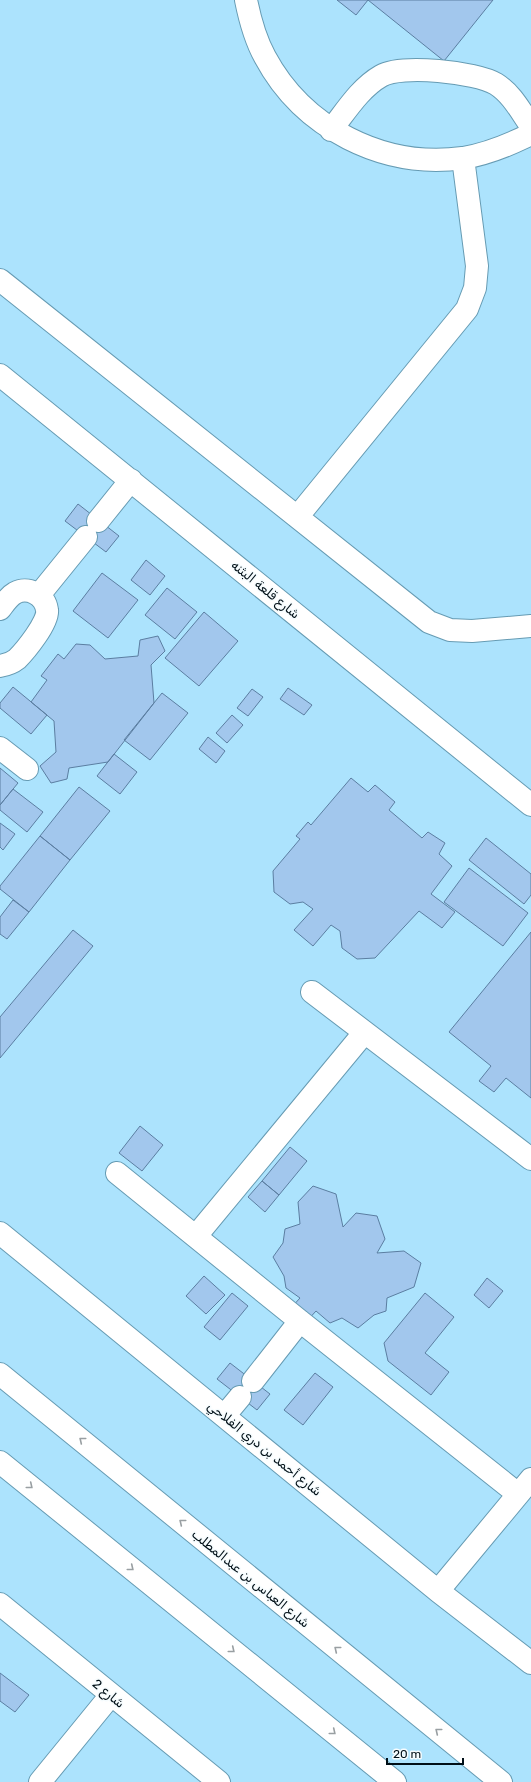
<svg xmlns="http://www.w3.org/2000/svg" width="531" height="1782" viewBox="0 0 531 1782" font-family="Rubik,'Noto Naskh Arabic',sans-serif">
  <rect width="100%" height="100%" fill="#ace3fd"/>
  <path fill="#a2c7ed" stroke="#5b7ea1" d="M337,0H493L444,61L368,0L356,15Z
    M78,504L119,536L106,552L65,521Z
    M146,560L165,576L150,595L131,580Z
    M102,573L138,600L108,638L73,611Z
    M167,588L197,612L175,639L145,615Z
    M204,612L238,641L199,686L165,658Z
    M158,636L165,651L151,665L154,703L108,762L69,768L67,779L51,783L40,766L56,752L54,721L31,702L47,680L41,676L58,654L64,659L76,644L90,645L105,659L138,656L140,640Z
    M13,687L47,715L31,734L0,708V703Z
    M288,688L312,705L304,715L280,699Z
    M252,689L263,697L248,716L237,708Z
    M162,693L188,713L150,760L124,740Z
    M232,715L243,725L227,743L216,733Z
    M208,737L225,751L216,763L199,749Z
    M114,754L137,772L120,794L97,776Z
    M0,768L18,783L0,805Z
    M351,778L368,792L375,785L395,802L389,810L422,838L428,832L445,843L439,854L452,866L431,894L455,912L442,928L419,911L375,958L357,959L342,948L340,931L331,925L313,946L294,930L313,909L303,902L290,904L274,892L273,871L300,839L296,836L308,822L311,825Z
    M79,787L110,811L70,860L40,836Z
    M13,789L43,812L27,832L0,810V805Z
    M0,823L15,834L3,850L0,847Z
    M40,836L70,860L29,912L0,889V886Z
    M486,838L531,874V895L524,904L469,860Z
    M469,868L528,913L503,946L444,902Z
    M13,900L29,912L7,939L0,934V917Z
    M73,930L93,946L0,1058V1017Z
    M531,932V1098L506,1078L494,1092L479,1081L491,1066L449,1032Z
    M140,1126L163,1145L142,1171L119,1153Z
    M290,1147L307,1161L279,1195L262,1181Z
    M262,1181L279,1195L265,1212L248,1197Z
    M313,1186L336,1194L343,1227L356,1213L377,1216L385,1239L377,1253L404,1251L421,1263L414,1287L387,1298L386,1311L374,1315L358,1328L342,1318L330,1323L316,1311L306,1322L290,1309L300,1298L286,1288L284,1276L273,1257L283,1243L285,1229L300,1224L298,1202Z
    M204,1276L225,1295L206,1314L186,1296Z
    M487,1278L503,1291L489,1308L474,1295Z
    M232,1293L248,1306L220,1340L204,1327Z
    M425,1293L454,1317L425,1353L449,1372L431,1395L388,1361L384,1343Z
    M230,1363L270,1394L257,1410L217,1379Z
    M315,1373L333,1387L303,1425L284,1410Z
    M0,1673L29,1695L15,1712L0,1701Z"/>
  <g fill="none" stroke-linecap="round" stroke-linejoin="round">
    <defs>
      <path id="minor" d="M246,0C250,20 255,39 265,57C303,128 383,169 463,158C487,154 509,145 531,134
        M331,130C346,111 360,88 381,76C401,64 476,72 496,84C512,94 521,112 531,126
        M0,280L429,622L450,630L472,631L531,626
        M0,375L531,805
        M298,516L467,309L475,288L477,266L463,158
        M98,521L131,480
        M39,595L86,537
        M0,609C4,604 8,597 15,593C28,586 45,595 47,610C49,622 25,651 17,659C12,663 6,665 0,666
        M0,748L27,769
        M312,992L531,1159
        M117,1173L300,1321L518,1494
        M0,1233L438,1591L531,1663
        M196,1236L364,1033
        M0,1374L501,1782
        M253,1381L300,1321
        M225,1415L240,1397
        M0,1462L395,1782
        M438,1591L531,1479
        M0,1604L219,1782
        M40,1782L111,1695"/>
    </defs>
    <use href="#minor" stroke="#669bb3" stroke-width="24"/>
    <use href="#minor" stroke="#fff" stroke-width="22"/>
  </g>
  <defs><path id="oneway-chevron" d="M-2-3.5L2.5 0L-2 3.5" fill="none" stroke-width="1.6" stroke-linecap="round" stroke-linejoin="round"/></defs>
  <g stroke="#999fa2">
    <use href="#oneway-chevron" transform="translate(82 1440) rotate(-141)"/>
    <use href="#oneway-chevron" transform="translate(30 1486) rotate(39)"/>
    <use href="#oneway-chevron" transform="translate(182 1522) rotate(-141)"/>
    <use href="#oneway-chevron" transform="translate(131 1568) rotate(39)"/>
    <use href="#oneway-chevron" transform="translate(337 1649) rotate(-141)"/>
    <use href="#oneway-chevron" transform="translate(232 1650) rotate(39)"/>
    <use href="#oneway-chevron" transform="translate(438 1731) rotate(-141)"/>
    <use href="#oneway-chevron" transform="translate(333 1732) rotate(39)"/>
  </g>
  <g text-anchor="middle" stroke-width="3" stroke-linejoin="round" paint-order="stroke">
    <g font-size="13" fill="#000f17" stroke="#f6fcfe">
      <text transform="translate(266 589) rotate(39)" y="5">شارع قلعة البثنه</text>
      <text transform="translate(265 1448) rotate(39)" y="5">شارع أحمد بن دري الفلاحي</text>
      <text transform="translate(251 1578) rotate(39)" y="5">شارع العباس بن عبدالمطلب</text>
      <text transform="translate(109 1693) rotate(39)" y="5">شارع 2</text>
    </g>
  </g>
  <path d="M387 1758v6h76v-6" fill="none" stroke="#000f17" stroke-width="2"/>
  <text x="393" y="1758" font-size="12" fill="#000f17" stroke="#f6fcfe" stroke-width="3" paint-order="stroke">20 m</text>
</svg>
